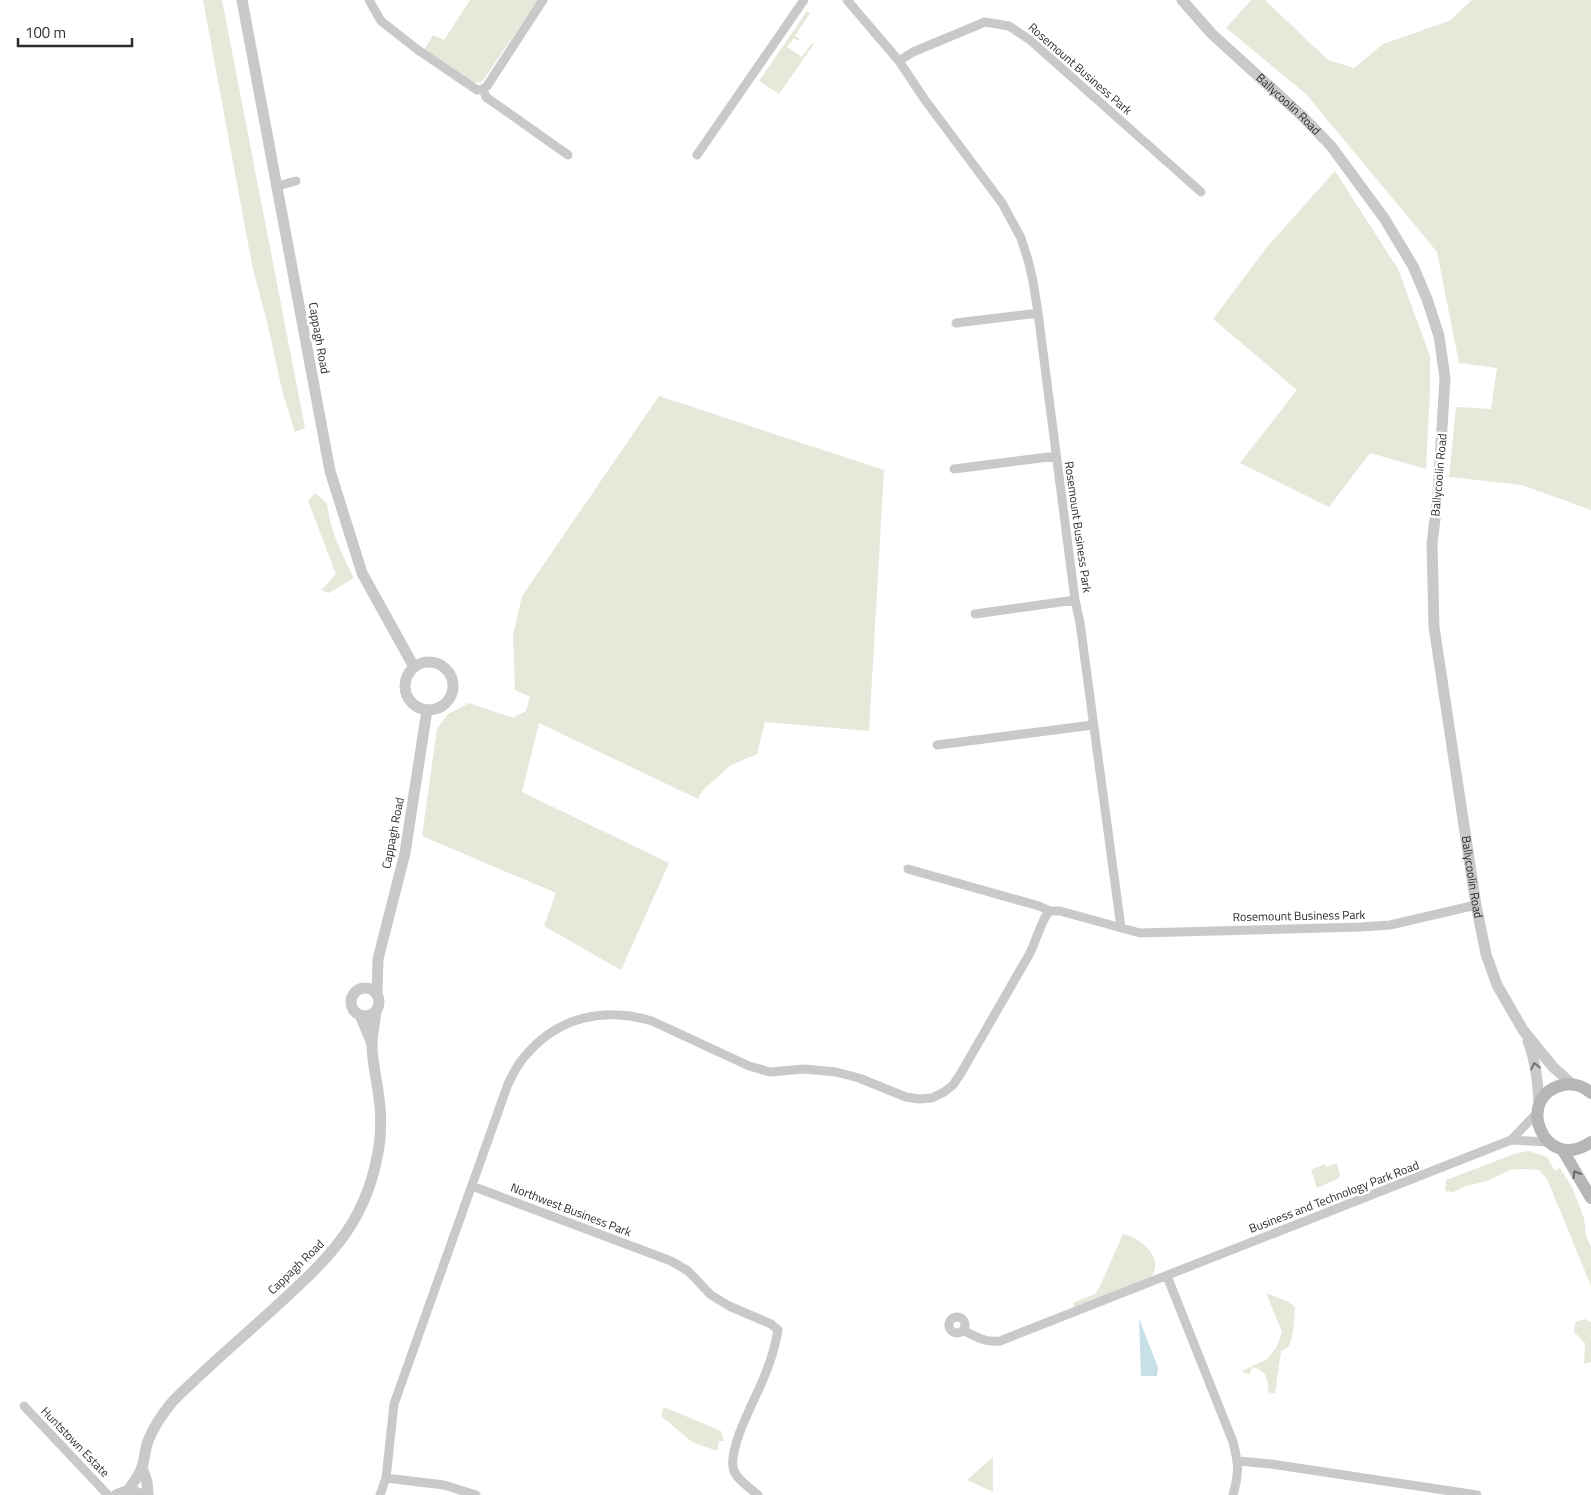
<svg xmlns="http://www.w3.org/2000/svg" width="1591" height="1495" viewBox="0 0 1591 1495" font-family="'Titillium Web',sans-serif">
  <rect width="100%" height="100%" fill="#fff"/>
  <path fill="#e4e9da" d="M203,0H222L305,428L295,432L283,394L267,322L252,265Z
    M470,0H538L482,82L472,83L424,50L433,35L444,40Z
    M1251,0H1265L1328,60L1354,68L1383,44L1449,21L1472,0H1591V510L1522,485L1449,477L1456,407L1491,409L1497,368L1459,363L1437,252L1306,94L1226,28Z
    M807,11L810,13L795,36L800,39L798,41L794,38L787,47L802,57L812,43L814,44L779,94L759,81Z
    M1335,171L1398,269L1430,356V393L1426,469L1370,453L1329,507L1240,463L1297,390L1213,319L1267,247Z
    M659,396L884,470L869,731L765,722L757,754L731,765L703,790L698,799L539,723L522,792L669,863L621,970L544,926L556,893L422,836L437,729L448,714L469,703L513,718L526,711L530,697L515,690L513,636L522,596Z
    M315,493L327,503C330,530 341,553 354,578L329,593L321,590L336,574L308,501Z
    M1529,1151L1547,1157L1555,1171L1560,1168L1572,1187L1584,1218L1586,1236L1591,1247V1286L1547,1179L1539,1170L1522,1169L1510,1170L1487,1181L1466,1186L1453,1192L1445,1191L1446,1180L1517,1153Z
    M1337,1163L1340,1175L1338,1179L1317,1188L1311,1170L1325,1164L1326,1167Z
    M1123,1234C1141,1238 1165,1258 1151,1277L1075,1308L1073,1303L1095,1294L1100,1286Z
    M1266,1293L1289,1302L1295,1307C1295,1315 1293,1341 1288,1347C1286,1349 1284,1350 1281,1351L1275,1394L1268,1392C1268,1378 1267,1371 1252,1367L1250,1374L1244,1373L1242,1371L1267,1359L1276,1348L1282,1332Z
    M1585,1319L1591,1322V1362L1584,1364L1585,1343L1574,1332L1575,1322Z
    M664,1407L721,1431L724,1441H719L717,1451L692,1442L661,1416Z
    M993,1457V1492L967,1480Z"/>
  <path fill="#c7e0e8" d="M1139,1319L1158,1367L1157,1376H1141Z"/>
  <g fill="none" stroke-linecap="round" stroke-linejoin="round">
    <path stroke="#c9c9c9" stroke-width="9" d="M369,0L381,21L418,50L477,90L483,89L487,86L543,0
      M847,0L899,61L925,100L1002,203L1021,238L1028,260L1033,281L1038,313L1075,600L1080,623L1121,928
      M899,61L913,52L985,22L1009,26L1030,40L1201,192
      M483,89L486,97L568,155
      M697,155L804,0
      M277,186L296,181
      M956,323L1038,313
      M954,469L1056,456
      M975,614L1075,600
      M937,745L1093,725
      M908,869L1039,906L1050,911H1060L1140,933L1361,927L1390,925L1476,905
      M1511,1140L1537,1113
      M472,1186L671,1261L688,1271L711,1295L729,1306L771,1324L778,1330C775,1348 769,1366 762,1382C753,1403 730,1445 733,1467C734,1478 750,1488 758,1495
      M1167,1276L1233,1442C1239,1465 1239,1473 1233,1495
      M949 1325a8 8 0 1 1 16 0a8 8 0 1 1-16 0Z
      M963,1330C976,1337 986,1343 1000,1341L1511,1140L1548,1142
      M24,1406L108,1495
      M1238,1461L1271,1464L1477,1495
      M386,1478L444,1485L476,1495
      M380,1495L386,1478L394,1404L508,1084C513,1074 518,1063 526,1055C559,1016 605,1007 652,1021L749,1066L770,1072L804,1069L836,1072L859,1078L906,1097L919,1099L932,1098L944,1092L953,1085L961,1073L1030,953C1035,943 1043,916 1050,911"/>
    <g stroke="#c9c9c9" stroke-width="11">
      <path d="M242,0L330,471L362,573L414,667"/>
      <path id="s1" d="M1182,0L1212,34L1301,115L1331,146L1384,218L1413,266L1427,299L1439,336L1445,378L1438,494L1432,544L1434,627L1476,905L1486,954L1497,985L1523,1030L1553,1067L1572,1084"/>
      <circle cx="429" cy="686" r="24"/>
      <circle cx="365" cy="1002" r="14"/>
      <path d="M377,994L378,959L405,853L427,710"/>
      <path d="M360,1015L372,1044"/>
      <path d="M1528,1041C1536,1061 1538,1082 1539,1104"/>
      <path d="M142,1467L147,1482L148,1495"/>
      <path d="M128,1490C133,1483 139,1476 142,1467C145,1458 145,1449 148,1441C154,1426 163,1413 173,1401C204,1370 238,1341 271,1311C329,1258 370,1222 380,1139C381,1126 381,1111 379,1098C377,1080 372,1062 372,1045C372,1034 375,1022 376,1011"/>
      <path d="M116,1495C126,1490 133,1490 142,1495"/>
    </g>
    <path stroke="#b6b6b6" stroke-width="12" d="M1591,1093C1583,1086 1573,1083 1563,1085C1513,1096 1544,1175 1591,1142
      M1562,1149L1591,1198"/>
  </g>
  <defs><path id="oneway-chevron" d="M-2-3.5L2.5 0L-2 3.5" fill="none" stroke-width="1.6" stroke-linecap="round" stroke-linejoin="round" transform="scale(1.25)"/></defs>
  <use stroke="#737373" href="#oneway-chevron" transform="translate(1535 1066) rotate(-102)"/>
  <use stroke="#6a6a6a" href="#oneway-chevron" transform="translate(1576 1174) rotate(-120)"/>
  <g text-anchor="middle" stroke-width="5" stroke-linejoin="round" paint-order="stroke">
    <g font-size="12" fill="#2c2c2c" stroke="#fff">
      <text transform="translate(1080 69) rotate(41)" y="4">Rosemount Business Park</text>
      <text dy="4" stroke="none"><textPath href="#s1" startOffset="149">Ballycoolin Road</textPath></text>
      <text transform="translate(319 338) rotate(80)" y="4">Cappagh Road</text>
      <text transform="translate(1439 475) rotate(-85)" y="4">Ballycoolin Road</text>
      <text transform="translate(1078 527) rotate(82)" y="4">Rosemount Business Park</text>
      <text transform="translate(393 833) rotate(-79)" y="4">Cappagh Road</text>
      <text dy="4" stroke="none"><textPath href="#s1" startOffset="974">Ballycoolin Road</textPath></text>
      <text transform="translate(1299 916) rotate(-1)" y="4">Rosemount Business Park</text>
      <text transform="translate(1334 1197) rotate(-21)" y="4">Business and Technology Park Road</text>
      <text transform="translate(571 1210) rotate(21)" y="4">Northwest Business Park</text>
      <text transform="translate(296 1267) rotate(-44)" y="4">Cappagh Road</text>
      <text transform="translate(75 1442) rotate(46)" y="4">Huntstown Estate</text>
    </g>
  </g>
  <path d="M18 38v8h114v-8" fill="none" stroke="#2c2c2c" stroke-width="2.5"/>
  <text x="25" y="38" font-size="15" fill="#2c2c2c" stroke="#ffffff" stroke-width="4" paint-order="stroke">100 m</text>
</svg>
